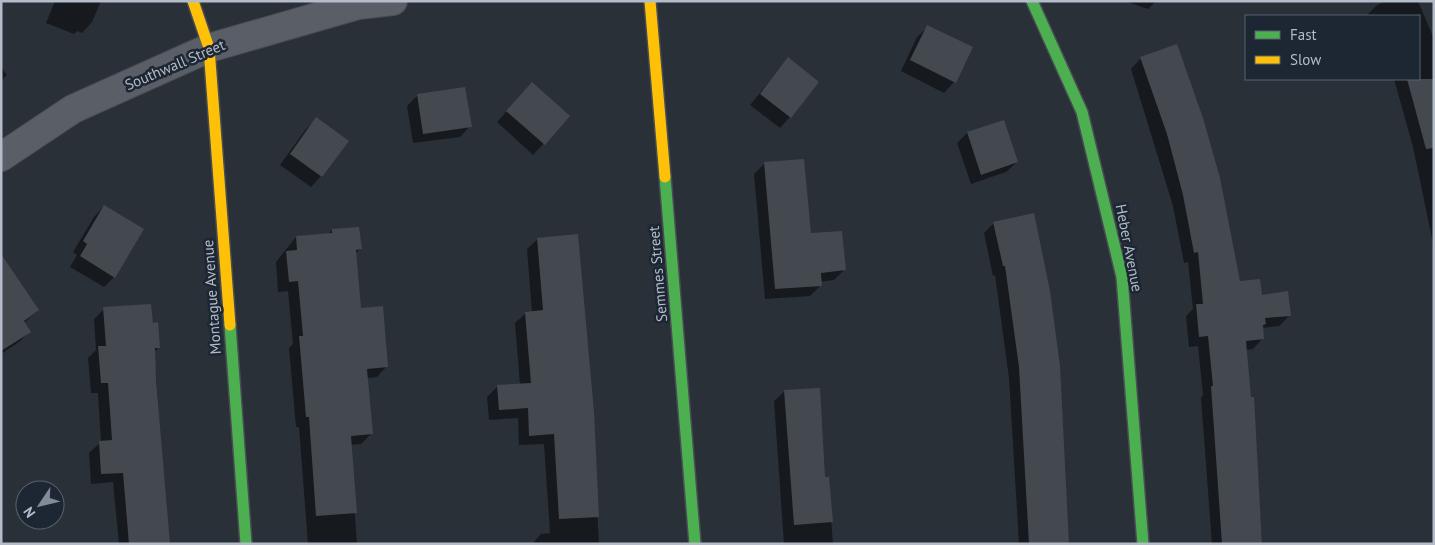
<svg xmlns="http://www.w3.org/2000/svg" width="1435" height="545" viewBox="0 0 1435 545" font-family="'PT Sans',sans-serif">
  <rect width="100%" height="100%" fill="#2a3038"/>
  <path fill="#0007" d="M55,1H101L92,22L82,33L77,31L74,34L46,23Z
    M1125,1H1156L1148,9Z
    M1386,1H1418L1434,39V248L1413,147L1394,79H1419V16H1366L1377,5Z
    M928,27L954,82L944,93L901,71L917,37Z
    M1141,58L1239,282L1290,315L1279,326L1262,328L1263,338L1253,349L1246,350L1250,398H1253L1262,544H1212L1201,398L1203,395L1198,346L1189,347L1186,316L1193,309L1188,262L1184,263L1173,206L1131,69Z
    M788,59L790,117L780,128L750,105Z
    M1,67L7,75L1,81Z
    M522,94L569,116L533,155L497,122Z
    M418,95L470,126L460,137L413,143L407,106Z
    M316,119L321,176L311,187L280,165L306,129Z
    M1003,121L1017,162L1006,172L971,184L957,143L967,133Z
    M765,163L810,234L844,270L834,280L820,282L821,285L810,296L765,299L754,174Z
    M104,206L114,277L104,287L70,267L77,255L73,252L94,217Z
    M1033,215L1068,542L1071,544H1019L1009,378L995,275L993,276L984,233L994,223Z
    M332,230L360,249L355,254L360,309L387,366L377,377L367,378L371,434L361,444L350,445L357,544H308L299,427H296L289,348L293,344L288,291L278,292L276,262L296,237L328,235Z
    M538,239L592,412L599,544H532L541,534L550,533L544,444L519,445L518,418L489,420L487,397L498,386L520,385L515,323L526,313L532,312L527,249Z
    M1,271L38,310L24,323L29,332L19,342L1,354Z
    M105,308L151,324L159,347L154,352L169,544H119L113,482L91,484L89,453L101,442L98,393H91L88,358L96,350L94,319Z
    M785,391L824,479L828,478L833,544H784L774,401Z"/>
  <path fill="#444950" d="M927,25L973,47L956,83L910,60Z
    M1177,44L1203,118L1220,178L1240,281L1260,279L1262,295L1288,291L1291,316L1265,318L1266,324L1263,325L1264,339L1246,341L1251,397H1254L1262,544H1222L1211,386H1213L1208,336L1199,337L1196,304H1203L1198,252L1194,253L1183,195L1167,134L1140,57Z
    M788,57L819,82L791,118L760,94Z
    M1407,79H1434V148L1426,149Z
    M532,82L570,116L545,145L506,111Z
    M465,87L472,127L423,134L417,94Z
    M316,117L349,141L322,177L290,154Z
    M1004,120L1018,162L981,175L967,132Z
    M804,159L811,233L842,231L846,270L821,273L822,286L775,289L764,162Z
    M104,205L144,229L115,278L80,256L87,244L83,241Z
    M1034,213L1050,291L1060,366L1069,544H1029L1019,367L1005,266H1003L993,222Z
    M359,227L362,249L356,250L361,308L383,306L388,367L367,369L373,434L351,436L357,513L316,516L309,417H306L299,336H303L298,281L289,282L286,251L297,250L296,236L332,233V229Z
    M578,234L594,412L599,517L559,519L554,434L529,436L528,408L499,410L497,385L531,383L525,312L543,310L537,238Z
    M1,254L39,310L24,321L31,332L1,351Z
    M151,304L153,323L158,322L160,348H155L156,379L170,544H129L123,473L101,474L99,441L112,440L108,383H101L98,346H106L103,307Z
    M820,388L825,477H829L833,522L794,525L784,390Z"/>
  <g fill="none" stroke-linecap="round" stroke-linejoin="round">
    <defs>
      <path id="street" d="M1,157L73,109L209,48L358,5L393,1"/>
      <path id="fast" d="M1032,1L1082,112L1122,277L1143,544
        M665,177L695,544
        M230,325L246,544"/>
      <path id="slow" d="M193,1L209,48L230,325
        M650,1L665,177"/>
    </defs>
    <use href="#street" stroke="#484c53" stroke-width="30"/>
    <use href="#fast" stroke="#484c53" stroke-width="14"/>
    <use href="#slow" stroke="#484c53" stroke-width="14"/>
    <use href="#street" stroke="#5a5e66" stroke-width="28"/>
    <use href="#fast" stroke="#4caf50" stroke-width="11"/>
    <use href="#slow" stroke="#ffc107" stroke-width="11"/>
  </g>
  <g text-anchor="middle" stroke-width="5" stroke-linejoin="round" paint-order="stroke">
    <g font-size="15" fill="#b4bcc9" stroke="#1d2633">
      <text transform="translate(175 65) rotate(-23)" y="5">Southwall Street</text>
      <text transform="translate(1129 248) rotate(79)" y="5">Heber Avenue</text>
      <text transform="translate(658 274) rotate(-95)" y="5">Semmes Street</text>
      <text transform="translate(212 297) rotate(-94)" y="5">Montague Avenue</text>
    </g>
  </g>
  <rect width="1435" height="545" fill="none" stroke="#b4bcc9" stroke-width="5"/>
  <rect x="1245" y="15" width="175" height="65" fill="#1d2633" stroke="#59626f"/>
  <rect x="1255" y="31" width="25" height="8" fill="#4caf50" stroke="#59626f"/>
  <text x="1290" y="40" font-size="15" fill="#b4bcc9">Fast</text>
  <rect x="1255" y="56" width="25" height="8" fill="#ffc107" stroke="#59626f"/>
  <text x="1290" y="65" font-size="15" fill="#b4bcc9">Slow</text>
  <g transform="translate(40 505) rotate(235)"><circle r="24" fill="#1d2633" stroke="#59626f"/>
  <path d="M0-4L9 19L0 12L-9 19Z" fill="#848b96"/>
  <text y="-8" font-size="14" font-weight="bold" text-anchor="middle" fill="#b4bcc9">N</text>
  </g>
</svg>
